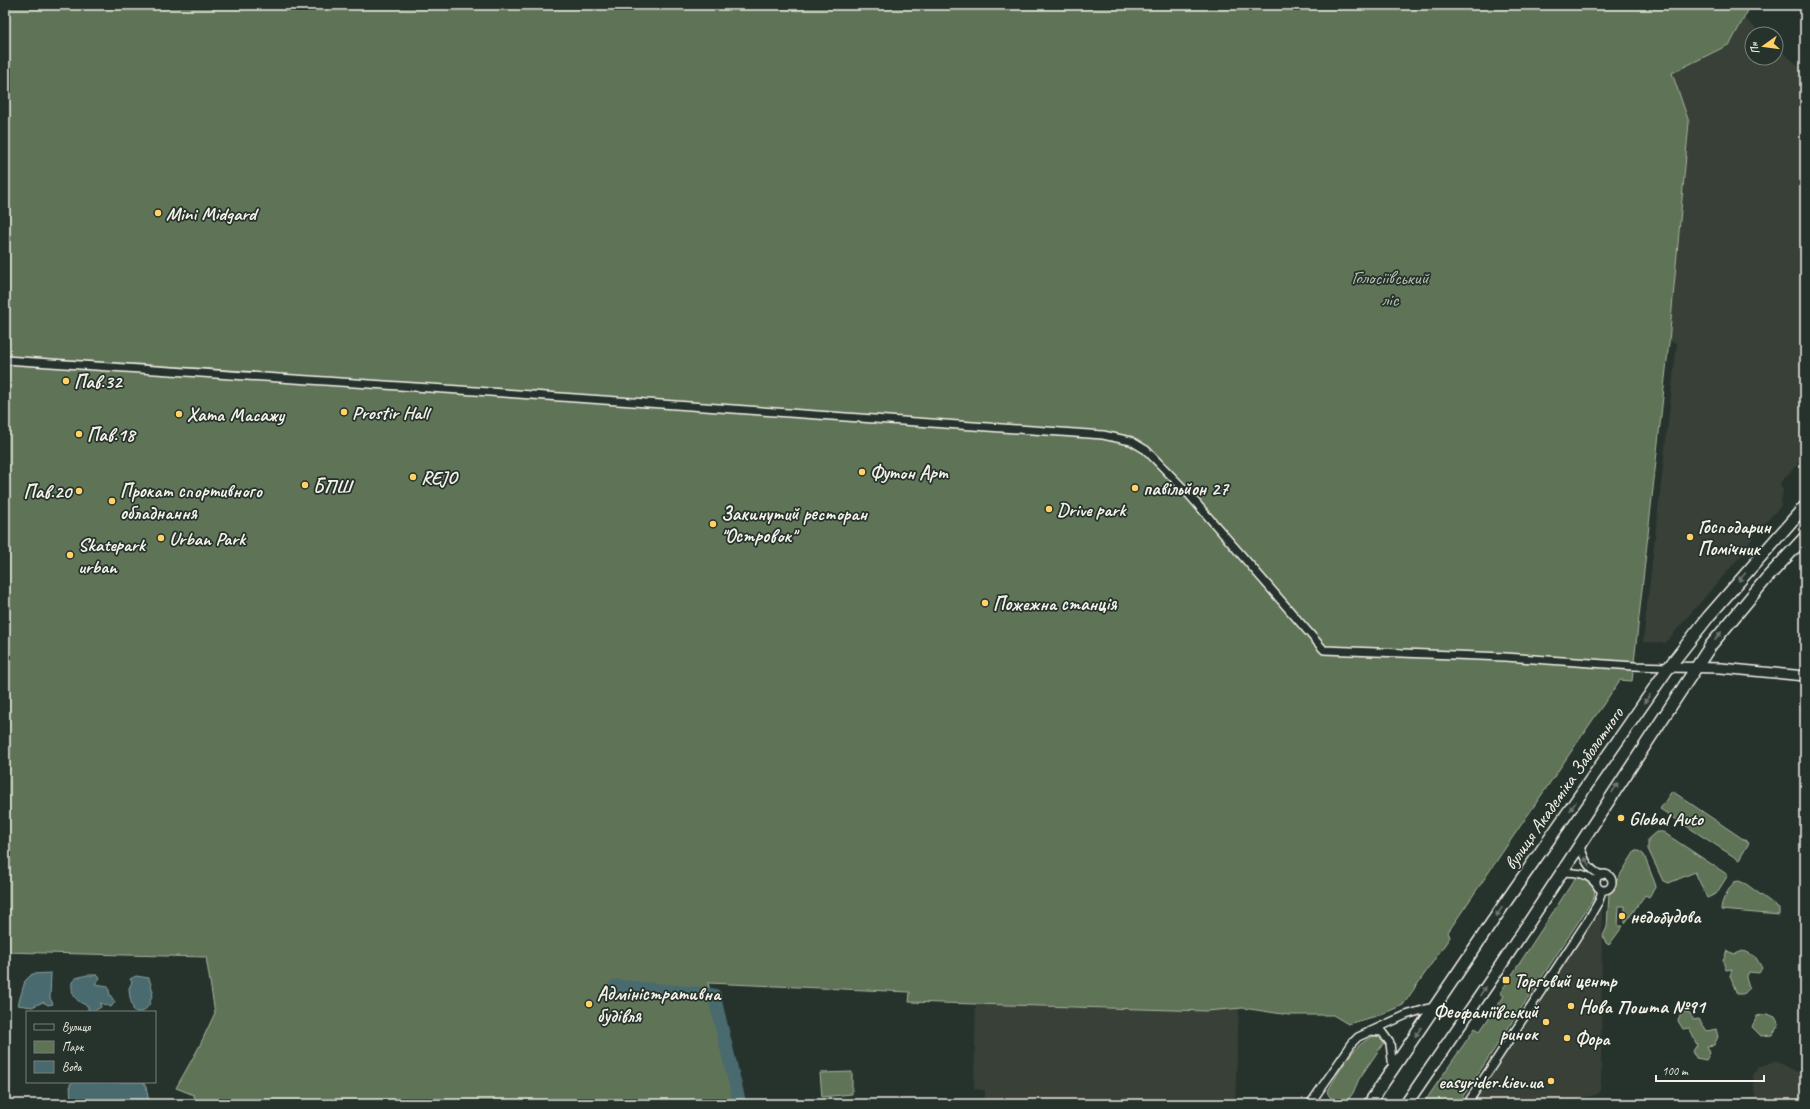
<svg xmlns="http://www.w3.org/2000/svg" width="1810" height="1109" viewBox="0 0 1810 1109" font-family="Caveat,sans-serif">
  <rect width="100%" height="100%" fill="#26332d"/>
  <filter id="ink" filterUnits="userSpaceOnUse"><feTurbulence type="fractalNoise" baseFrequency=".025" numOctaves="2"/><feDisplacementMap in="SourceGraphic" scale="8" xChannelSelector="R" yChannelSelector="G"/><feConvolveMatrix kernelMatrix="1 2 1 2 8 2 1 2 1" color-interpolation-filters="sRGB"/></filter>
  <g filter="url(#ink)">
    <path fill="#394037" d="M1744,18L1762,34H1752V58H1776V46L1805,72V462L1802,459L1780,483L1783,491L1780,507L1755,533L1744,552L1665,643L1643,642L1677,343L1669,342L1689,122L1672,73L1730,44Z
      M1602,903L1601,1087L1598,1094L1561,1104H1468Z
      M976,996L1239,1005L1235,1104H985V1090L974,1089Z
      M1776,1061L1801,1074L1805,1090V1104H1738L1755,1097L1753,1075L1758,1067Z"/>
    <path fill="#5f7357" stroke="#aab2a0" d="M5,5H1751L1730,44L1672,73L1689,122L1669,342L1632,681L1620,680L1448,932L1450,937L1403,1005L1380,1015L1348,1024L1333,1015H1289L1243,1008L1206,1011L909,1002L910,992L708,983L737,1104H196L194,1095L176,1088L199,1047L215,1013L206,957L5,952Z
      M1672,791L1749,843L1739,860L1660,809Z
      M1656,832H1663L1728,875L1716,894L1707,898L1695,872L1669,883L1663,881L1648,849V839Z
      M1635,851H1639L1644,855L1656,886L1649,897L1645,895L1625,923V906H1619L1618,926H1623L1609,945L1606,943L1603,936L1607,927L1609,893Z
      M1576,877H1586L1595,886L1594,898L1458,1104H1423L1475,1028L1480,1031L1504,996L1500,993Z
      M1739,881L1746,884L1779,908V915L1721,910C1721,900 1728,891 1734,882Z
      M1727,951L1735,954L1743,951L1755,956L1762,968L1759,973L1749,972L1746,978L1749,988L1744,994H1737L1730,976L1732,969L1726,970L1723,961Z
      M1682,1011L1690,1013L1693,1020L1699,1019L1707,1031L1716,1029L1718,1037L1714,1045L1707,1046L1710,1053L1706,1060L1696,1058L1693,1051L1697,1045L1689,1028L1683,1029L1678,1021Z
      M1767,1014L1775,1017L1779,1025L1772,1035L1761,1036L1752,1027L1757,1016Z
      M1377,1035L1382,1036L1385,1041L1359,1079L1353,1093L1345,1104C1336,1104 1331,1100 1327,1092C1340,1071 1352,1043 1377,1035Z
      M852,1072V1094L822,1097L820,1073Z"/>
    <path fill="#486a6e" stroke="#8da09f" d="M51,973L50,998L53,1004L48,1005L43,1002L32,1007L18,1005L25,981L32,974Z
      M87,975H97L100,978L95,984L108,986L110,995L115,1002L111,1007L100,1003L101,1007L94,1011H88V1006C75,1001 71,995 72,982L76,978Z
      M136,976L149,978L153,992L149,1005L143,1012H134C132,1004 129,997 129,988L132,982L130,979Z
      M74,1082H143L146,1086L149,1102L153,1104H71L70,1084Z"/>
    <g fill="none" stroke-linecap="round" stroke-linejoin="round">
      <path stroke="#486a6e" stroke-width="13" d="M615,986L714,995L740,1104"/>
      <defs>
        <path id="minor" d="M5,360L475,391L1103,435L1131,441L1146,450L1184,489L1324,650L1505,657L1634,666L1669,667
          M1579,844C1584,857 1587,870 1602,875
          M1561,872C1575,873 1587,872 1596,884
          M1596 882a8 8 0 1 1 16 0a8 8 0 1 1-16 0Z
          M1370,1031L1382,1032L1390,1043L1393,1069
          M1310,1104L1353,1042L1358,1037L1406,1015L1436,1006
          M1467,1104L1588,920L1599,901L1602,890"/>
        <path id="tertiary" d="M1669,667L1721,668L1805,676"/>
        <path id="trunk" d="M1369,1104L1507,900L1669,667L1709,616L1805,506
          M1406,1104L1493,977L1711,645L1766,579L1805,537"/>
      </defs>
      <use href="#minor" stroke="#f4f1e8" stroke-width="10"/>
      <use href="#tertiary" stroke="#f4f1e8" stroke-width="12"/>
      <use href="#trunk" stroke="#f4f1e8" stroke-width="14"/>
      <use href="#minor" stroke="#26332d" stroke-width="7"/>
      <use href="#tertiary" stroke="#26332d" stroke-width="9"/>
      <use href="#trunk" stroke="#26332d" stroke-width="11"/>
    </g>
    <defs><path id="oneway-solid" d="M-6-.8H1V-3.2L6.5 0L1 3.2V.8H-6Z"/></defs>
    <g fill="#6e766e">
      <use href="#oneway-solid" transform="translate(1742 577) rotate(130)"/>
      <use href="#oneway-solid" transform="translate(1718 636) rotate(-52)"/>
      <use href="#oneway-solid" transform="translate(1647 699) rotate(125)"/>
      <use href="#oneway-solid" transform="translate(1615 788) rotate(-57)"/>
      <use href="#oneway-solid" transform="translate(1573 806) rotate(125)"/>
      <use href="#oneway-solid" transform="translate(1587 862) rotate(-118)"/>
      <use href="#oneway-solid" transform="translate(1499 912) rotate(124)"/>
      <use href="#oneway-solid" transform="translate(1483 991) rotate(-56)"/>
      <use href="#oneway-solid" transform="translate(1418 1032) rotate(124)"/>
    </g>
  </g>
  <g fill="#ffd166" stroke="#26332d" stroke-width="1.5">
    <circle cx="158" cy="213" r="4"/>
    <circle cx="66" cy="381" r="4"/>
    <circle cx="344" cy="412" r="4"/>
    <circle cx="179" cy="414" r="4"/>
    <circle cx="79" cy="434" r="4"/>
    <circle cx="862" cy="472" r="4"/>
    <circle cx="413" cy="477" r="4"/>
    <circle cx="305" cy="485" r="4"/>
    <circle cx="1135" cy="488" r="4"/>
    <circle cx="79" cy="491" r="4"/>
    <circle cx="112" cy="501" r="4"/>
    <circle cx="1049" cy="509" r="4"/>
    <circle cx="713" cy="524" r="4"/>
    <circle cx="1690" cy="537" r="4"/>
    <circle cx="161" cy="538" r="4"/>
    <circle cx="70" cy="555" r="4"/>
    <circle cx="985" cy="603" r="4"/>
    <circle cx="1621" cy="818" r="4"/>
    <circle cx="1622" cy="916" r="4"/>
    <rect x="1502" y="976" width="8" height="8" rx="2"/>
    <circle cx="589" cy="1004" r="4"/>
    <circle cx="1571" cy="1006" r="4"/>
    <circle cx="1546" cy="1022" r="4"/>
    <circle cx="1567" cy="1038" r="4"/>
    <circle cx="1551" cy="1081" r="4"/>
  </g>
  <g text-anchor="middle" stroke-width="3.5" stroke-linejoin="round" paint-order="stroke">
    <g font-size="19" font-weight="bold" fill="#f4f1e8" stroke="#26332d" text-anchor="start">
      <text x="166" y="220">Mini Midgard</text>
      <text x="74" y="388">Пав.32</text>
      <text x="352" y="419">Prostir Hall</text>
      <text x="187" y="421">Хата Масажу</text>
      <text x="87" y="441">Пав.18</text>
      <text x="870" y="479">Футон Арт</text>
      <text x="421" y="484">REJO</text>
      <text x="313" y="492">БПШ</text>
      <text x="1143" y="495">павільйон 27</text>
      <text x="120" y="497">Прокат спортивного<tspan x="120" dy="22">обладнання</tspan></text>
      <text x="71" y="498" text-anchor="end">Пав.20</text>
      <text x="1057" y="516">Drive park</text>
      <text x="721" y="520">Закинутий ресторан<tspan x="721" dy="22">"Островок"</tspan></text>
      <text x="1698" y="533">Господарин<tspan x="1698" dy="22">Помічник</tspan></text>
      <text x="169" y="545">Urban Park</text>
      <text x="78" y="551">Skatepark<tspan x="78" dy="22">urban</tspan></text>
      <text x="993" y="610">Пожежна станція</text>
      <text x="1629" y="825">Global Auto</text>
      <text x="1630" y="923">недобудова</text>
      <text x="1514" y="987">Торговий центр</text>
      <text x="597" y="1000">Адміністративна<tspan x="597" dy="22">будівля</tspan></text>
      <text x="1579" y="1013">Нова Пошта №91</text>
      <text x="1538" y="1018" text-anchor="end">Феофаніївський<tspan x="1538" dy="22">ринок</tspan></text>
      <text x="1575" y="1045">Фора</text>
      <text x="1543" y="1088" text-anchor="end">easyrider.kiev.ua</text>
    </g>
    <g font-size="19" fill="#b8bfae" stroke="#26332d">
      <text x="1390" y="284">Голосіївський<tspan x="1390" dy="22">ліс</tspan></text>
    </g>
    <g font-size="19" fill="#f4f1e8" stroke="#26332d">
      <text transform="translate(1563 788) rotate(-55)" y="7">вулиця Академіка Заболотного</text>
    </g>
  </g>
  <rect width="1810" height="1109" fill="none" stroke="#26332d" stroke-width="20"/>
  <rect x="10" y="10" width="1790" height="1089" fill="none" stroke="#f4f1e8" stroke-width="1.5" filter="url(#ink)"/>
  <rect x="26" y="1011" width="130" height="72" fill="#26332d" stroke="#787f78"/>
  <rect x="34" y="1024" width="20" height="6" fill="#26332d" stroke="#787f78"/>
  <text x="62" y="1031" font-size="12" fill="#f4f1e8">Вулиця</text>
  <rect x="34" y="1041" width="20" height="12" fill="#5f7357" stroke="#787f78"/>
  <text x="62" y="1051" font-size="12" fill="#f4f1e8">Парк</text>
  <rect x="34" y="1061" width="20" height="12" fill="#486a6e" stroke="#787f78"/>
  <text x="62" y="1071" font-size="12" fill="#f4f1e8">Вода</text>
  <g transform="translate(1764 46) rotate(256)"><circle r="19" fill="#26332d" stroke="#787f78"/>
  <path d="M0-3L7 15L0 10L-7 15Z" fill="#ffd166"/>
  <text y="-6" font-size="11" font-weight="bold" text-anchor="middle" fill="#f4f1e8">Пн</text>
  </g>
  <path d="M1656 1075v6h108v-6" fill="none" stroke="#f4f1e8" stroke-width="2"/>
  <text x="1662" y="1075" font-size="12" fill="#f4f1e8" stroke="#26332d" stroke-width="3" paint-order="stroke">100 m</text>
</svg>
